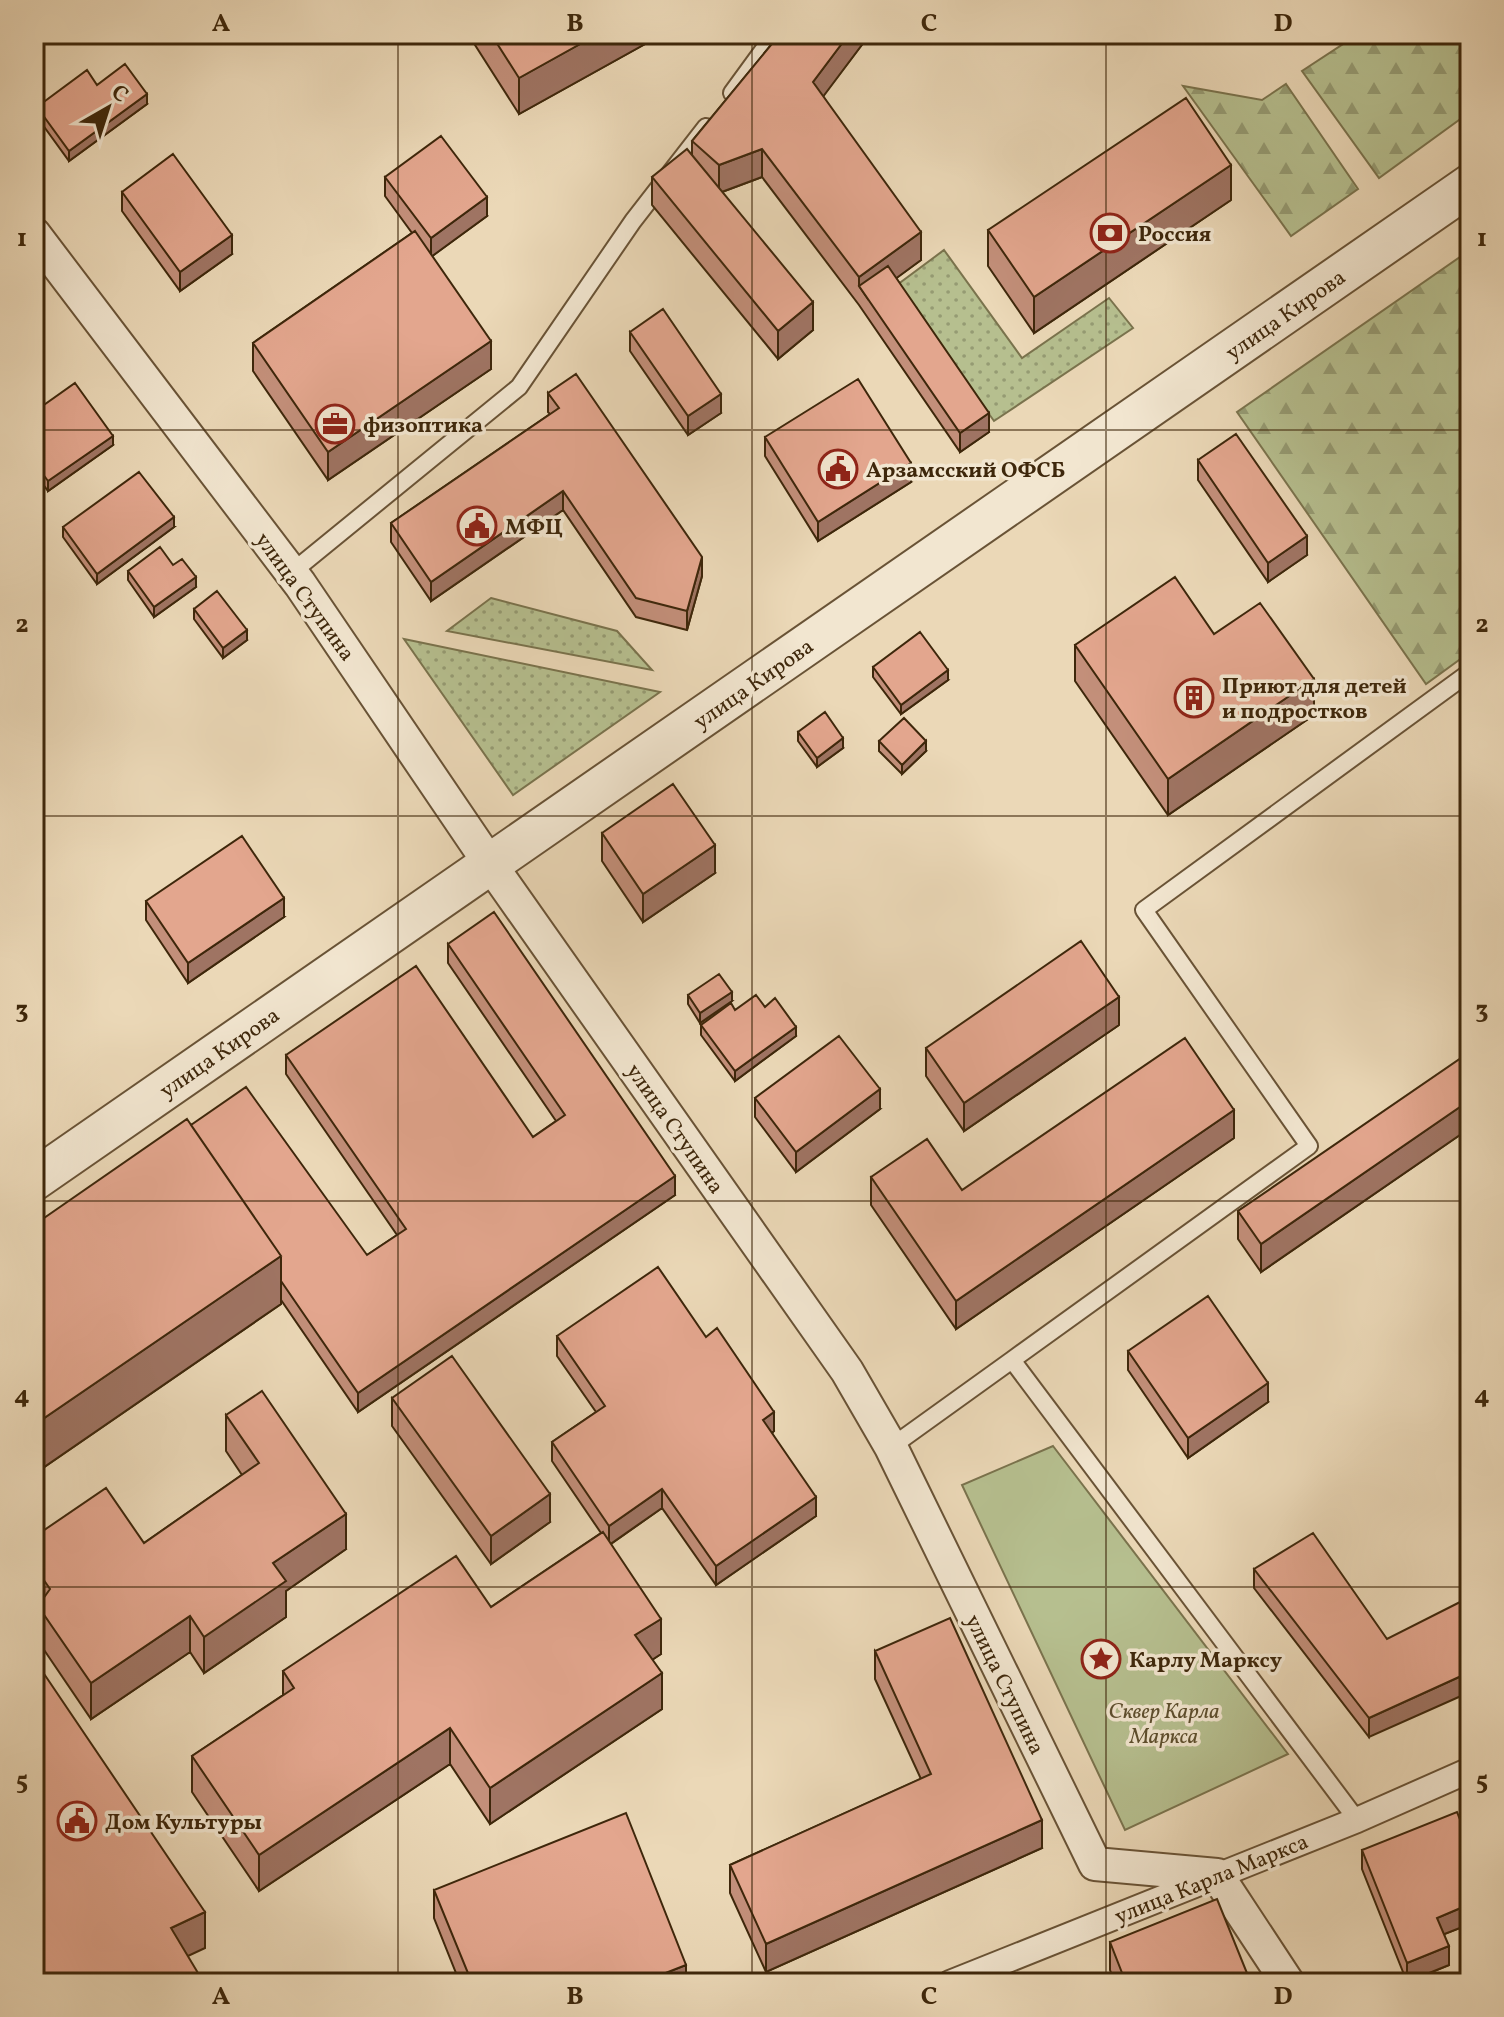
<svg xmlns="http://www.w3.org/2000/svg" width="1504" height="2017" viewBox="0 0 1504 2017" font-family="Vollkorn,serif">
  <defs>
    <pattern id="grass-dots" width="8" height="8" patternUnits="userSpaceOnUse" patternTransform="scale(2)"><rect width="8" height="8" fill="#b6bf8f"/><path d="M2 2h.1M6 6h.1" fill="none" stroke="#959b73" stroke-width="1.8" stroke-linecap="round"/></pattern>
    <pattern id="forest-firs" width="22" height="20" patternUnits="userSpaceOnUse" patternTransform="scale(2)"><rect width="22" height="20" fill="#b6bf8f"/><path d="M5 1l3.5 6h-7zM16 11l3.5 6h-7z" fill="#959b73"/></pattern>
  </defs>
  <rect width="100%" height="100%" fill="#ebd8b7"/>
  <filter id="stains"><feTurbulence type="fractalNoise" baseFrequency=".0025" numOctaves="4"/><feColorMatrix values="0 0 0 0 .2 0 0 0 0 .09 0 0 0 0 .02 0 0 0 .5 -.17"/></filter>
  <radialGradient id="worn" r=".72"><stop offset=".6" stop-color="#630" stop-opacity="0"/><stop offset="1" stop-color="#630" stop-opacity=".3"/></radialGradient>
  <path fill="url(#grass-dots)" stroke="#7a734d" stroke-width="2" d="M944,250L1022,358L1109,298L1133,328L994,421L897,285Z
    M491,598L617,631L652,670L447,631Z
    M404,639L660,692L513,795Z"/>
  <path fill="url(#forest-firs)" stroke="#7a734d" stroke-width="2" d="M1346,34H1470V112L1379,178L1302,71L1343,44Z
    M1286,84L1358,189L1291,236L1183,86L1262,100Z
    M1470,250V652L1426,684L1237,412Z"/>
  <path fill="#b6bf8f" stroke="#7a734d" stroke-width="2" d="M1053,1446L1288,1754L1125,1830L962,1485Z"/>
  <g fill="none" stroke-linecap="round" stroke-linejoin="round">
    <defs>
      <path id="service" d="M732,93L775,34
        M291,573L519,387L633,221L706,127
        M1012,1360L1309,1146L1144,910L1470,672
        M891,1447L1012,1360L1357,1820"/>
      <path id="pedestrian" d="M950,1983L1357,1820L1470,1770"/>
      <path id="minor" d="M34,234L300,584L490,864L847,1371L891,1447L1095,1864L1217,1875L1288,1983"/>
      <path id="tertiary" d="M34,1180L1470,185"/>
    </defs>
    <use href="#service" stroke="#695336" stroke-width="20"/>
    <use href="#pedestrian" stroke="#695336" stroke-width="28"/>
    <use href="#minor" stroke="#695336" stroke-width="36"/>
    <use href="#tertiary" stroke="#695336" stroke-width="44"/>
    <use href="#service" stroke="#f2e6d0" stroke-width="16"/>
    <use href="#pedestrian" stroke="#f2e6d0" stroke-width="24"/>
    <use href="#minor" stroke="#f2e6d0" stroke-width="32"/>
    <use href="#tertiary" stroke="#f2e6d0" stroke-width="40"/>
  </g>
  <path fill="#c38f7a" stroke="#3e270b" stroke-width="2" d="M468,34H663L519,114Z
    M780,34H870L823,96L921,260L896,278L989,432L960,452L859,305L762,177L722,192L813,330L778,359L652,205V177L692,156V141Z
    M97,85L147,104L69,161L37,117V107Z
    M385,177L487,216L432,256L491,369L328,480L253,371V343L412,233L385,196Z
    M122,192L232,254L180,291L122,211Z
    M1231,200L1034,333L988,266V230Z
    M630,332L721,413L688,435L630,351Z
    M548,393L702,576L687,630L636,617L563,510L431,601L391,542V523L550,414L548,412Z
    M34,412L113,445L48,491L34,472Z
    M765,437L911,482L818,541L765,456Z
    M1198,460L1307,555L1268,582L1198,480Z
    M63,527H174L97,584L63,537Z
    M173,565L196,587L154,617L128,580V571Z
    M194,609L247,640L223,658L194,619Z
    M1214,634L1314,715L1168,815L1075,681V645Z
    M873,667L948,680L901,714L873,677Z
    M798,732L843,748L817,767L798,741Z
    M879,741L926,751L902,774L879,751Z
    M602,833L715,873L643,922L602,861Z
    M146,901L284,917L188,983L146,920Z
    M448,944L675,1195L358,1412L281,1300V1304L34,1474V1225L191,1125L367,1255L397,1235L286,1074V1055L533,1137L556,1121L448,963Z
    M688,995L732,1001L700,1023L688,1004Z
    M765,1007L796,1036L735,1081L701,1035V1025L735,1010Z
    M1119,1025L964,1131L926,1076V1048Z
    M1470,1065V1128L1261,1272L1238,1239V1211Z
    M755,1098L880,1109L796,1172L755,1117Z
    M1234,1138L956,1329L871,1205V1177L962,1190Z
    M557,1336L706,1337L774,1431L772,1433L816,1516L716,1585L662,1508L611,1544L661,1654L652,1660L662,1709L490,1824L450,1764L259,1891L192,1792V1756L283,1695V1671L491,1607L601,1533L552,1461V1442L596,1412L557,1356Z
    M1128,1351L1268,1402L1188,1458L1128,1370Z
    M392,1398L550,1522L491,1564L392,1426Z
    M226,1415L346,1549L286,1591V1617L204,1673L190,1652L91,1719L38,1641V1607L34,1602V1537L144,1543L242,1475L226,1451Z
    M1254,1569L1387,1639L1369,1737L1254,1588Z
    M875,1651L1042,1848L766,1972L730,1893V1865L921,1779L875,1679Z
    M1470,1839V1924L1444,1934L1449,1965L1407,1982L1362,1869V1850Z
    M434,1890L686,1983H460L434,1918Z
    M1110,1942L1251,1983H1115L1110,1970Z"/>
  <path fill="#9f7463" stroke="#3e270b" stroke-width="2" d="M598,34H663L519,114V78Z
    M849,34H870L813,110V82Z
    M147,94V104L69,161V151Z
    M762,149V177L719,193V165Z
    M1231,165V200L1034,333V297Z
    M487,197V216L431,257V238Z
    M921,232V260L868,299L859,286V277Z
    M232,235V254L180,291V272Z
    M813,302V330L778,359V331Z
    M491,341V369L328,480V452Z
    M721,394V413L688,435V416Z
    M989,413V432L960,452V433Z
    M113,436V445L48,491V481Z
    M911,463V482L818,541V522Z
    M563,491V510L431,601V582Z
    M174,517V527L97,584V574Z
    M1307,536V555L1268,582V563Z
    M702,557V576L687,630V611Z
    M196,577V587L154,617V607Z
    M247,630V640L223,658V648Z
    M948,670V680L901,714V705Z
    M1314,679V715L1168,815V779Z
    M843,738V748L817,767V758Z
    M926,741V751L902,774V765Z
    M715,845V873L643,922V894Z
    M284,898V917L188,983V963Z
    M732,992V1001L700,1023V1013Z
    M1119,997V1025L964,1131V1103Z
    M796,1027V1036L735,1081V1071Z
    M880,1089V1109L796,1172V1152Z
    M1470,1100V1128L1261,1272V1244Z
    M1234,1110V1138L956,1329V1301Z
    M675,1176V1195L358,1412V1393Z
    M281,1256V1304L34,1474V1425Z
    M1268,1383V1402L1188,1458V1438Z
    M774,1412V1431L763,1439V1420Z
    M662,1489V1508L609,1545V1526Z
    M550,1494V1522L491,1564V1536Z
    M816,1497V1516L716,1585V1566Z
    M346,1514V1549L286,1591V1617L204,1673V1637L273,1563Z
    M190,1616V1652L91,1719V1683Z
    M661,1619V1654L635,1671V1635Z
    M1470,1672V1692L1369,1737V1718Z
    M662,1673V1709L490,1824V1788Z
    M450,1728V1764L259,1891V1855Z
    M1042,1820V1848L766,1972V1944Z
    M1470,1904V1924L1437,1937V1918Z
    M205,1912V1948L171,1964V1928Z
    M1449,1946V1965L1407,1982V1963Z
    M686,1965V1983H640Z"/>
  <path fill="#e3a68e" stroke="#3e270b" stroke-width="2" d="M491,34H598L519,78Z
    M780,34H849L813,82L921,232L859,277L762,149L719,165L692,141Z
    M125,64L147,94L69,151L37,107L87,70L97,85Z
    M1186,98L1231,165L1034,297L988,230Z
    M441,136L487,197L431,238L385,177Z
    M687,149L813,302L778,331L652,177Z
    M173,154L232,235L180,272L122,192Z
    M415,231L491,341L328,452L253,343Z
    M888,266L989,413L960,433L859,286Z
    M663,309L721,394L688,416L630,332Z
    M576,374L702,557L687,611L636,598L563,491L431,582L391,523L559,408L548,393Z
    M858,379L911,463L818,522L765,437Z
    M75,383L113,436L48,481L34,462V412Z
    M1236,434L1307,536L1268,563L1198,460Z
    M139,472L174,517L97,574L63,527Z
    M160,547L173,565L182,559L196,577L154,607L128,571Z
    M1175,577L1214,634L1260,603L1314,679L1168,779L1075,645Z
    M217,591L247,630L223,648L194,609Z
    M920,632L948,670L901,705L873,667Z
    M825,712L843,738L817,758L798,732Z
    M904,718L926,741L902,765L879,741Z
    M673,784L715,845L643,894L602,833Z
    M242,836L284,898L188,963L146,901Z
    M494,912L675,1176L358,1393L281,1281V1256L191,1125L246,1087L367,1255L406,1229L286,1055L416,966L533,1137L565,1115L448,944Z
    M1081,941L1119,997L964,1103L926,1048Z
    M719,974L732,992L700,1013L688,995Z
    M756,995L765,1007L775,998L796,1027L735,1071L701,1025L731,1003L735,1010Z
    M839,1036L880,1089L796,1152L755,1098Z
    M1185,1038L1234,1110L956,1301L871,1177L927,1139L962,1190Z
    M1464,1056L1470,1065V1100L1261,1244L1238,1211Z
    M187,1119L281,1256L34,1425V1225Z
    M658,1267L706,1337L717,1328L774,1412L763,1420L816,1497L716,1566L662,1489L609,1526L552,1442L605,1406L557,1336Z
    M1208,1296L1268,1383L1188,1438L1128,1351Z
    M452,1356L550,1494L491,1536L392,1398Z
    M262,1391L346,1514L273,1563L286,1581L204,1637L190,1616L91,1683L38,1606L50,1589L34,1566V1537L106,1488L144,1543L259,1463L226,1415Z
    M603,1532L661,1619L635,1635L662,1673L490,1788L450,1728L259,1855L192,1756L294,1688L283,1671L456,1556L491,1607Z
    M1313,1533L1387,1639L1470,1597V1672L1369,1718L1254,1569Z
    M950,1618L1042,1820L766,1944L730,1865L931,1774L875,1651Z
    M34,1659L205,1912L171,1928L204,1983H34Z
    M1457,1812L1468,1840L1470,1839V1904L1437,1918L1449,1946L1407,1963L1362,1850Z
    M626,1813L686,1965L640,1983H472L434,1890Z
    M1217,1899L1251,1983H1126L1110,1942Z"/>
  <path fill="none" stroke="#3e270b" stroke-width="2" stroke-opacity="0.55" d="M398,34V1983M752,34V1983M1106,34V1983M34,430H1470M34,816H1470M34,1201H1470M34,1587H1470"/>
  <defs>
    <symbol id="bank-ring" viewBox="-11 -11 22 22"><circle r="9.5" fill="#f2e6d0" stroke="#8f2418" stroke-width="1.5"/><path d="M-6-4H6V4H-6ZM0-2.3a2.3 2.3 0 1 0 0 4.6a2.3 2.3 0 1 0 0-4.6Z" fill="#8f2418"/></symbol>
    <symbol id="office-ring" viewBox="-11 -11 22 22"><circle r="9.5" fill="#f2e6d0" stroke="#8f2418" stroke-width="1.5"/><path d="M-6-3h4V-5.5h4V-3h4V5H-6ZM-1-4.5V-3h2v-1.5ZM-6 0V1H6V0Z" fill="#8f2418"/></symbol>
    <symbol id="civic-ring" viewBox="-11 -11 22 22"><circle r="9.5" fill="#f2e6d0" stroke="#8f2418" stroke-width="1.5"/><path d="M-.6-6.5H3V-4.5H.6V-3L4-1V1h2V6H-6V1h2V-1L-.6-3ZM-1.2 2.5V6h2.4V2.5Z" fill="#8f2418"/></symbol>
    <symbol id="building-ring" viewBox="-11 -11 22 22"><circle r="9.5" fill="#f2e6d0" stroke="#8f2418" stroke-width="1.5"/><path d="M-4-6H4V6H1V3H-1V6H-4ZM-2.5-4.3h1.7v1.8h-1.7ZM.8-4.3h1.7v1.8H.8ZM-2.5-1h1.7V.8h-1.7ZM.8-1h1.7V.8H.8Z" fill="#8f2418"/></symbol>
    <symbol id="sight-ring" viewBox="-11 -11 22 22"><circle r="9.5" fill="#f2e6d0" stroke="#8f2418" stroke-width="1.5"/><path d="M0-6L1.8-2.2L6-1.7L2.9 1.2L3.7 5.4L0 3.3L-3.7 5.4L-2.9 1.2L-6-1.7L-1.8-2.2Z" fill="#8f2418"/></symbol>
  </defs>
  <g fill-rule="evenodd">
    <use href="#bank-ring" x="1088" y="211" width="44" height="44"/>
    <use href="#office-ring" x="313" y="402" width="44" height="44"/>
    <use href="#civic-ring" x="816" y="447" width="44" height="44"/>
    <use href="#civic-ring" x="455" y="504" width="44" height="44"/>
    <use href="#building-ring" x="1172" y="676" width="44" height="44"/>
    <use href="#sight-ring" x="1079" y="1637" width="44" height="44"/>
    <use href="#civic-ring" x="55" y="1799" width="44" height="44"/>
  </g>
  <g text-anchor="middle" stroke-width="7" stroke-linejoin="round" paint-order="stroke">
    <g font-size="22" font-weight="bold" fill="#3e270b" stroke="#f2e6d0" text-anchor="start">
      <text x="1138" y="241">Россия</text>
      <text x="363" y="432">физоптика</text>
      <text x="866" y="477">Арзамсский ОФСБ</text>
      <text x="505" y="534">МФЦ</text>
      <text x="1222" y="693">Приют для детей<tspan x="1222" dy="25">и подростков</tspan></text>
      <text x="1129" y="1667">Карлу Марксу</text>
      <text x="105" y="1829">Дом Культуры</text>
    </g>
    <g font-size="22" fill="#3e270b" stroke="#f2e6d0">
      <text transform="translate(1285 314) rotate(-35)" y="8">улица Кирова</text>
      <text transform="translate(306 596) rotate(54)" y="8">улица Ступина</text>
      <text transform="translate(753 683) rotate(-35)" y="8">улица Кирова</text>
      <text transform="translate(219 1052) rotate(-35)" y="8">улица Кирова</text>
      <text transform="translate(676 1128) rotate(55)" y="8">улица Ступина</text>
      <text transform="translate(1006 1684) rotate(64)" y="8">улица Ступина</text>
      <text transform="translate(1211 1878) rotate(-22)" y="8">улица Карла Маркса</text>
    </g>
    <g font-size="22" font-style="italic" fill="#5c4d2c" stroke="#f2e6d0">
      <text x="1164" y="1718">Сквер Карла<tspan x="1164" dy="25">Маркса</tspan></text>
    </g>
  </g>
  <rect width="1504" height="2017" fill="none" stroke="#ebd8b7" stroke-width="88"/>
  <g transform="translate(108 108) rotate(39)" stroke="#f2e6d0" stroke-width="6" paint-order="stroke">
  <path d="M0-6L14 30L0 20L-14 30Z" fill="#3e270b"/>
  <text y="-12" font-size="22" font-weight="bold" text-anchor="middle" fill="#3e270b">С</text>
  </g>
  <rect x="44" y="44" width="1416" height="1929" fill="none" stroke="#3e270b" stroke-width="3"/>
  <g font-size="26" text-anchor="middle" font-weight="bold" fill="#3e270b">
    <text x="221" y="31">A</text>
    <text x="575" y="31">B</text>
    <text x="929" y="31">C</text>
    <text x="1283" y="31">D</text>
    <text x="22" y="246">1</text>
    <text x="1482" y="246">1</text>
    <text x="22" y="632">2</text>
    <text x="1482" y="632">2</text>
    <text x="22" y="1018">3</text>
    <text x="1482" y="1018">3</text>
    <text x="22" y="1403">4</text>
    <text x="1482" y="1403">4</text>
    <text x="22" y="1789">5</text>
    <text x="1482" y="1789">5</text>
    <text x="221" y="2004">A</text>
    <text x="575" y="2004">B</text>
    <text x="929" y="2004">C</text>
    <text x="1283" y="2004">D</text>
  </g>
  <rect width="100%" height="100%" filter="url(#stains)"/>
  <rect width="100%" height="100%" fill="url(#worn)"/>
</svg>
